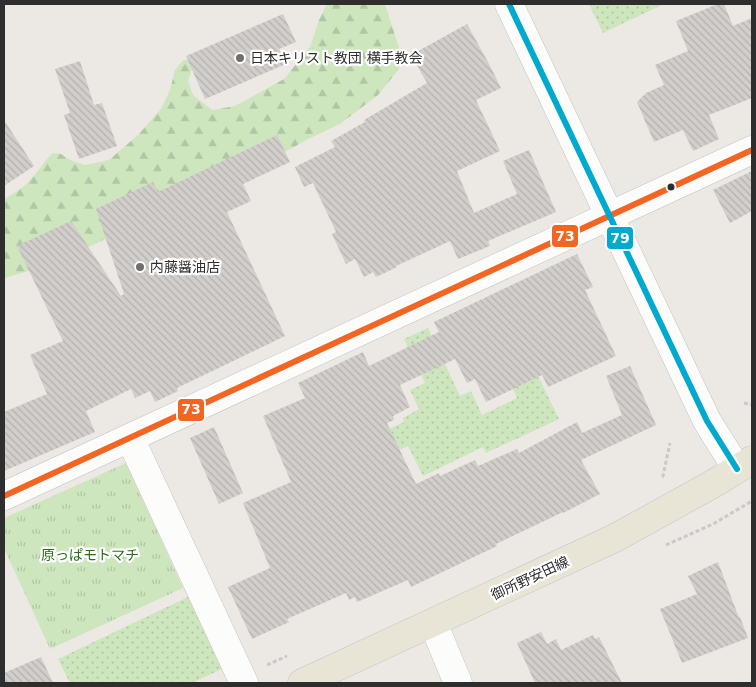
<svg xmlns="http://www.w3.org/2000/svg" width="756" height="687" viewBox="0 0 756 687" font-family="'DejaVu Sans','Noto Sans JP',sans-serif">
  <defs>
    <pattern id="grass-dots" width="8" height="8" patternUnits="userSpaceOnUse" patternTransform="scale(1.25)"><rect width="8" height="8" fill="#cee6be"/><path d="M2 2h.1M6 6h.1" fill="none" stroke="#b1c6a4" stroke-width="1.8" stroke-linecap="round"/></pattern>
    <pattern id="forest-firs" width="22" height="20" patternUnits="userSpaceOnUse" patternTransform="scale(1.25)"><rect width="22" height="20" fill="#cee6be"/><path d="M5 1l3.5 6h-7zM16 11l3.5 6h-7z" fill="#b1c6a4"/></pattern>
    <pattern id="park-tufts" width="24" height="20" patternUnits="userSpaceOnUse" patternTransform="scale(1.25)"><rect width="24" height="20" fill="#cee6be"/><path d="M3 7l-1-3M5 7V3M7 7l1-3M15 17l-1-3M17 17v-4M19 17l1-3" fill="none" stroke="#b1c6a4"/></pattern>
    <pattern id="building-back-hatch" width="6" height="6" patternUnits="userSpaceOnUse" patternTransform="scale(1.25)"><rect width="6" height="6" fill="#d1cecb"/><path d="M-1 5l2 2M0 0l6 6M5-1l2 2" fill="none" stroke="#b4b1af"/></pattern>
  </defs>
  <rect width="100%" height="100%" fill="#ece8e4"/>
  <path fill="url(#grass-dots)" d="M589,4H664L603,33Z
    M428,328L460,396L471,391L482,415L517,398L511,384L536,372L559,419L486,453L483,447L423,476L408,446L380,459L370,438L404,422L403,418L419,409L410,390L425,383L404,339Z
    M188,597L222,669L192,683H70L58,659Z"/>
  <path fill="url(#forest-firs)" d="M327,4H385L401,54L399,69L378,95L340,124L308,139L234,181L112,236L50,265L4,278V199C13,194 23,188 30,180C39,171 44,161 53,153L61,154L70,160L85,165L109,160L138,135L161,109L170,90L175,70L183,60H190L192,69L188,81L193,95L212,110L235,106L284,79L310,47L319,20Z"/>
  <path fill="url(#park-tufts)" d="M126,463L183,588L50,649L4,548V518Z"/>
  <path fill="url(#building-back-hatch)" d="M718,4H724L733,26L752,18V98L709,115L719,139L693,151L683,130L654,142L637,102L646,93L664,85L655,65L688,51L676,21Z
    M283,14L296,42L279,49L286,64L205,99L186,56Z
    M467,24L489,64L501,88L476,100L500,151L457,171L474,213L517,194L503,161L529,150L556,212L488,241L490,246L458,259L450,241L396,266L397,267L376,277L373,272L364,277L355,259L346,264L332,234L336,232L313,183L304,187L295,167L335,147L331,141L365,122L364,120L427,83L411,55Z
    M80,61L94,105L102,103L117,146L79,159L64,115L70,113L55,69Z
    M4,120L34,166L4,186Z
    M277,135L290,162L243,184L251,201L227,212L285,336L177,388L178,391L155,402L150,391L135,398L131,389L86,411L95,432L4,471V412L47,394L30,355L63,341L17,246L71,221L121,296L124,294L96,209L153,182L158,192Z
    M752,171V211L730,223L713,190Z
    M577,254L593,287L585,290L616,356L548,387L542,375L486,402L475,379L467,383L455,359L400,385L410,407L393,416L394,420L387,423L416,484L439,473L440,476L475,460L478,466L517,449L519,453L577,422L582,433L622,415L606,376L630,366L656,425L581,460L600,494L563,513V512L496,544L497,546L411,587L408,580L357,602L355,597L349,600L346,593L287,619L289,622L252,639L228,587L270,568L243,503L291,482L263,416L305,398L298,383L363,352L369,366L439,332L434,322Z
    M214,427L243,493L219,504L190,438Z
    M718,562L739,618L740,617L748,638L682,663L660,609L697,594L688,576Z
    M541,632L547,644L556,639L561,650L593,635L595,639L599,637L622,683H535L517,643Z
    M41,657L53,683H4V673Z"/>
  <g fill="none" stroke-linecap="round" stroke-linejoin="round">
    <defs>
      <path id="minor" d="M509,4L707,421L737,469
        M130,438L244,683
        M4,496L752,150
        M433,623L458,683"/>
      <path id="major" d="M302,683L615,538L711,485L752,460"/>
    </defs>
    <use href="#minor" stroke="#c5c4c5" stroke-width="29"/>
    <use href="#major" stroke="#c6c5c4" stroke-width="29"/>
    <path stroke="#c9c9c8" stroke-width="3" stroke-dasharray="4 2.5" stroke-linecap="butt" d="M744,403L752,405
      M662,477L663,476L670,443
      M666,545L713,524L752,501
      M267,665L287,656"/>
    <use href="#minor" stroke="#fcfcfb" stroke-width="28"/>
    <use href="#major" stroke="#e8e4d6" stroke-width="28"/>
    <defs>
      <path id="bus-1" d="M4,496L752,150"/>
      <path id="bus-2" d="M509,4L707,421L737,469"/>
    </defs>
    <use href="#bus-1" stroke="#fff" stroke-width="10"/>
    <use href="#bus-2" stroke="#fff" stroke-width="10"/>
    <use href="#bus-1" stroke="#f26522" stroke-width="6"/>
    <use href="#bus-2" stroke="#00a9ce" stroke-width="6"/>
  </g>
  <g fill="#706f6e" stroke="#fff" stroke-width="2">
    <circle cx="240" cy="58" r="5"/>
    <circle cx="140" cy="267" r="5"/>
  </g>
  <circle fill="#2e2e2e" stroke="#fff" stroke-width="2" cx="671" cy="187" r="4.5"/>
  <g text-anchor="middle" stroke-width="4.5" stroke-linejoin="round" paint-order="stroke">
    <g font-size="14" fill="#2e2e2e" stroke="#fff" text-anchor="start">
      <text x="250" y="63">日本キリスト教団 横手教会</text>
      <text x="150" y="272">内藤醤油店</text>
    </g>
    <g font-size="14" fill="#2c6e1b" stroke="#fff">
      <text x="90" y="560">原っぱモトマチ</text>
    </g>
    <g font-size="14" fill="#2e2e2e" stroke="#fff">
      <text transform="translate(530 578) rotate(-25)" y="5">御所野安田線</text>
    </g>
  </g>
  <g stroke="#fff" stroke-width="2">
    <rect x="551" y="224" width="28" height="24" rx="5" fill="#f26522"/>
    <rect x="606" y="226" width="28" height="24" rx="5" fill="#00a9ce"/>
    <rect x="177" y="398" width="28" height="24" rx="5" fill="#f26522"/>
  </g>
  <g font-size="14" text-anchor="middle" font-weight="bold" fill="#fff">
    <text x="565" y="241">73</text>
    <text x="620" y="243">79</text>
    <text x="191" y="414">73</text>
  </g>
  <rect width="756" height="687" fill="none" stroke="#2e2e2e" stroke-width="10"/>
</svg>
